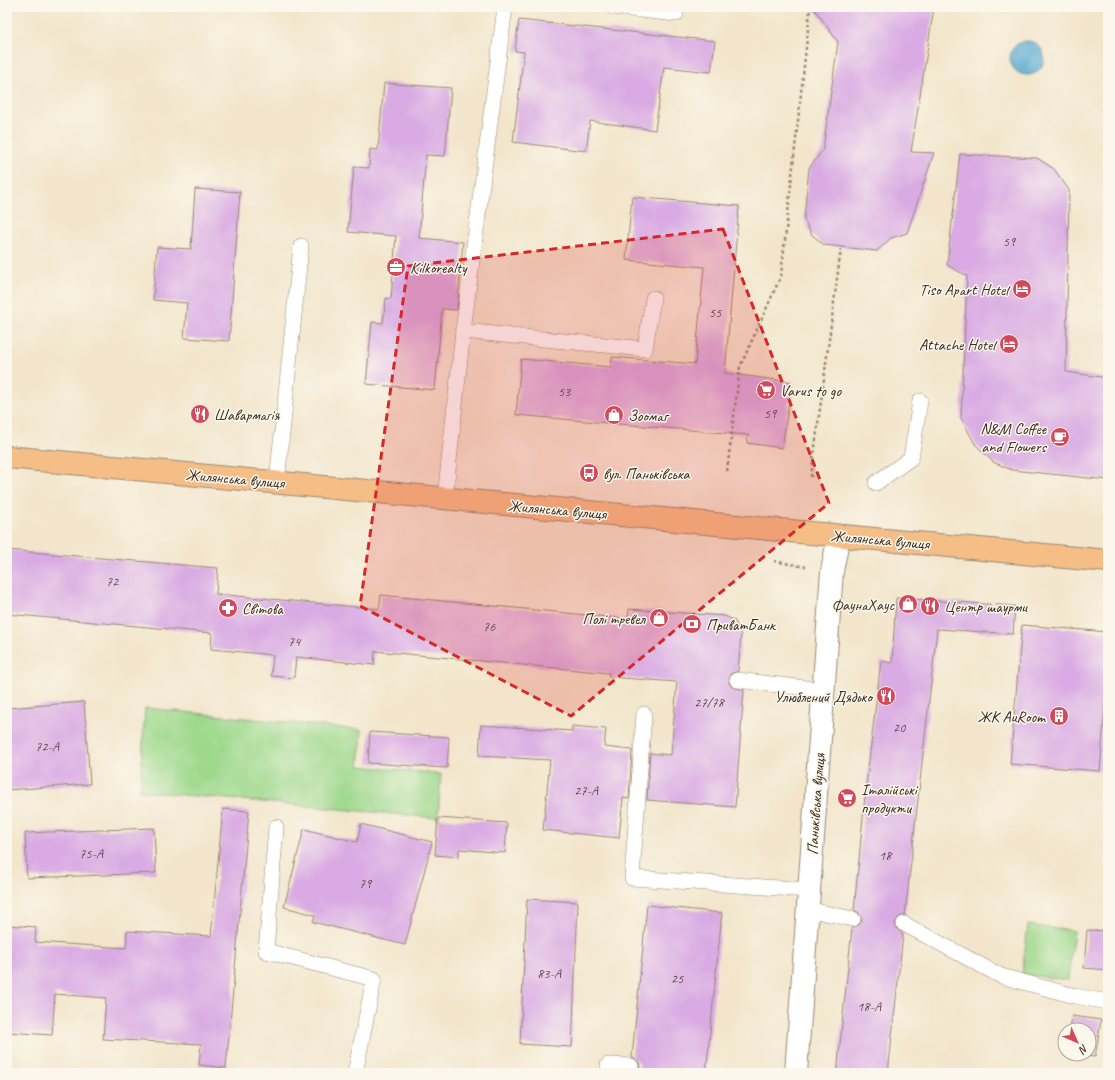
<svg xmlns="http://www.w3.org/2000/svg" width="1115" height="1080" viewBox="0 0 1115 1080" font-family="Caveat,sans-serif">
  <rect width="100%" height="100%" fill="#fbf7ec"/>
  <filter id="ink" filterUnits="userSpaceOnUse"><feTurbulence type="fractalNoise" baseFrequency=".025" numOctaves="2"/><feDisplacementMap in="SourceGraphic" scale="8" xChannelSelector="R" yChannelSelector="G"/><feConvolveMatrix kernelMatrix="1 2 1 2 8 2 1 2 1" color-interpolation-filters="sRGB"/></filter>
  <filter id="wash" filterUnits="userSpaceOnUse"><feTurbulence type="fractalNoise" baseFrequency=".012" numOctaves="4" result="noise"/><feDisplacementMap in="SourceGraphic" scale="16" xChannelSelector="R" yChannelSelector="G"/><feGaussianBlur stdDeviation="0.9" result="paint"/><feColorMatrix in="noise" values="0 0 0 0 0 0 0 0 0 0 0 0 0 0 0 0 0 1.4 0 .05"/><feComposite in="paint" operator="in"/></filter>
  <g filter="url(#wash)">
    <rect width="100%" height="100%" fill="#f2e5cb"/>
    <path fill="#9dd88b" stroke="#6c8154" d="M145,708L362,730L359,766L441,774L438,818L140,791Z
      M1028,925L1074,931L1068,980L1022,974Z"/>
    <path fill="#55a8d0" stroke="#486977" d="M1010 58a17 17 0 1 1 34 0a17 17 0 1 1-34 0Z"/>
    <g id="blocks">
      <path fill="#d9aae3" d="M813,7H934L911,152L934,153L907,233L891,238L877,251L824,245L811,234L804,219L809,168L823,150L838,42Z
        M519,20L715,41L711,72L664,67L655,130L590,121L586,151L513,142L524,52L515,51Z
        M384,83L451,88L445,156L426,155L419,238L463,242L457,310L442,309L435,390L366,384L372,322L383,323L386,298L391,299L396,236L348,232L354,167L369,168L370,149L378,150Z
        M960,154L1037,158L1054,169L1069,190L1066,372L1108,378V480L1012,470L993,462L975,444L961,418L967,276L947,265Z
        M195,189L240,192L229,341L184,338L187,303L153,300L157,247L191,249Z
        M632,197L739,206L725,373L792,382L782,448L747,443L748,435L516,415L521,359L611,367L612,357L695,364L704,267L626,260Z
        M7,550L218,568L216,594L379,609L381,595L628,619L629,609L725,616L735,621L741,635L738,671L730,674L729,683L732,687L744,690L735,807L647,800L650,753L671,755L677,682L609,677V673L375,651L374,665L296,657L294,678L271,676L273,655L211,649L212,633L7,614Z
        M896,598L1015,606L1013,634L937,629L905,915L899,917L895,924L897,929L903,934L888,1073H837L852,928L859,925L862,921L859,913L854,910L866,786L881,661L892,663Z
        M1022,625L1108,632V668L1100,771L1010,764Z
        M84,702L90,784L7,790V708Z
        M481,725L572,731V726L606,729L604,747L632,750L629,799L623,798L619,838L543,830L550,760L479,756Z
        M370,732L449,737L447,768L368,763Z
        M223,809L249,811L226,1068L199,1065L201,1044L103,1039L106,998L55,994L52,1035L7,1032V925L36,927L35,942L126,948L127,931L211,936Z
        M438,818L507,823L505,853L459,849V857L435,855Z
        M361,824L432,842L405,945L313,922L315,915L284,907L304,829L357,842Z
        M154,828L156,873L27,878L25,833Z
        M527,899L578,902L572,1047L520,1044Z
        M647,905L722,913L706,1073H636L640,1067L639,1062L632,1057Z
        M1087,930L1108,931V970L1084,968Z
        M1072,1016L1101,1020L1095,1057L1075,1054H1089V1030H1070Z"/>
    </g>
  </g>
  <g filter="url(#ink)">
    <use href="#blocks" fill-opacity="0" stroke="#968874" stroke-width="1"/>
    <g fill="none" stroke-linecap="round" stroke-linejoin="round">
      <defs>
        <path id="service" d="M613,7L676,14
          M463,331L505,7
          M277,482L301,246
          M876,483L911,458L920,401
          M445,498L463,331L645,349L653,298
          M737,680L823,690
          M644,714L632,878L808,890
          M276,827L266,951L374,979L355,1073
          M807,909L853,919
          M904,924L1001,976L1075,996L1108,1002
          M608,1073V1065L631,1066"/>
        <path id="minor" d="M796,1073L832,571L839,536"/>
        <path id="primary" d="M7,457L1108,561"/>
      </defs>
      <use href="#service" stroke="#968874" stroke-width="16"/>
      <use href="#minor" stroke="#968874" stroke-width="24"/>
      <use href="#primary" stroke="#968874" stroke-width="24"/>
      <path stroke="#968874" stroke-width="2.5" stroke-dasharray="3 3" stroke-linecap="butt" d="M727,471L740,367L781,276L810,11
        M811,477L841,249
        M774,561L806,567"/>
      <use href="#service" stroke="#fff" stroke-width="15"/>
      <use href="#minor" stroke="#fff" stroke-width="22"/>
      <use href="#primary" stroke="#f6be87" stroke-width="22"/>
    </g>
  </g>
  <path fill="#d62828" fill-opacity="0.2" stroke="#d62828" stroke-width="3" stroke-dasharray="8 5" stroke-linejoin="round" d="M723,229L829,503L571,716L360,606L408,266Z"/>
  <defs>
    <symbol id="office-disc" viewBox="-11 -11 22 22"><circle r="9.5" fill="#d1495b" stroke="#fbf7ec"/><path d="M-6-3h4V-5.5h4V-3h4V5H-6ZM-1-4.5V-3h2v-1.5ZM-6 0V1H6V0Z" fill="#fff"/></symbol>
    <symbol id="hotel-disc" viewBox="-11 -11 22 22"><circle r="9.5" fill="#d1495b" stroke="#fbf7ec"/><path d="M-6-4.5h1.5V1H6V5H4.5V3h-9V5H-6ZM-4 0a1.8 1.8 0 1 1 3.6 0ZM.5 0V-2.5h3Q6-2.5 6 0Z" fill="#fff"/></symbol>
    <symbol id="supermarket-disc" viewBox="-11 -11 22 22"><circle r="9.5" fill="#d1495b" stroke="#fbf7ec"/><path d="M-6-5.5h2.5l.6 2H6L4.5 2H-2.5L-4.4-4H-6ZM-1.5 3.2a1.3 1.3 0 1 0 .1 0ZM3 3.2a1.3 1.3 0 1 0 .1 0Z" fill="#fff"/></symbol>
    <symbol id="restaurant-disc" viewBox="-11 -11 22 22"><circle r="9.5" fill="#d1495b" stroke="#fbf7ec"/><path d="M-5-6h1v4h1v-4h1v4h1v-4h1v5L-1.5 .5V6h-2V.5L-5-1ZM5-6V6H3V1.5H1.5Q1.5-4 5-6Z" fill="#fff"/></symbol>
    <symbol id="shop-disc" viewBox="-11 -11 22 22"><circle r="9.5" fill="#d1495b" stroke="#fbf7ec"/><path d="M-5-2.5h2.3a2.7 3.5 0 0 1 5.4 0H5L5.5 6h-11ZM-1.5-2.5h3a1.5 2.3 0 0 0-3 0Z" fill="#fff"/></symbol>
    <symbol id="cafe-disc" viewBox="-11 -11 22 22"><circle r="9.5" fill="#d1495b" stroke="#fbf7ec"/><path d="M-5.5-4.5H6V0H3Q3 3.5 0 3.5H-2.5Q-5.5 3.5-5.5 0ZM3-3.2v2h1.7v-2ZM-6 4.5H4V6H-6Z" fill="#fff"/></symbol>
    <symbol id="bus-disc" viewBox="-11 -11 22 22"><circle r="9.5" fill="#d1495b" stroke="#fbf7ec"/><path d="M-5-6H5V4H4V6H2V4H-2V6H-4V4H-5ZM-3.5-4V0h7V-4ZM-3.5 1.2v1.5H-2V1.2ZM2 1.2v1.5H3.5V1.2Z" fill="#fff"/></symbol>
    <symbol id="pharmacy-disc" viewBox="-11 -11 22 22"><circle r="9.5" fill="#d1495b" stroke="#fbf7ec"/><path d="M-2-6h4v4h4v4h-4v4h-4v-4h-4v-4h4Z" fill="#fff"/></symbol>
    <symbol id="bank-disc" viewBox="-11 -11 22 22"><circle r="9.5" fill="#d1495b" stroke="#fbf7ec"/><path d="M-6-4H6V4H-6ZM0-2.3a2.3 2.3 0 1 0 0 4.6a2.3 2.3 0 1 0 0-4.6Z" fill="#fff"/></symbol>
    <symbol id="building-disc" viewBox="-11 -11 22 22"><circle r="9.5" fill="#d1495b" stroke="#fbf7ec"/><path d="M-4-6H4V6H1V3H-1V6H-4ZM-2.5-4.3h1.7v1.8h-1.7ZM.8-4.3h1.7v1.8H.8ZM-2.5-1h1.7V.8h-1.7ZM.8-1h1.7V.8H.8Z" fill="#fff"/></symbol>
  </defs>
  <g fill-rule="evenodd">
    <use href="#office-disc" x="385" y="256" width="22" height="22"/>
    <use href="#hotel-disc" x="1011" y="278" width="22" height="22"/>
    <use href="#hotel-disc" x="998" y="333" width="22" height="22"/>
    <use href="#supermarket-disc" x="755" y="379" width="22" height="22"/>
    <use href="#restaurant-disc" x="189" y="403" width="22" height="22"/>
    <use href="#shop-disc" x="603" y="404" width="22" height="22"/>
    <use href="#cafe-disc" x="1049" y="426" width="22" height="22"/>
    <use href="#bus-disc" x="578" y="462" width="22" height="22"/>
    <use href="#shop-disc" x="897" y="593" width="22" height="22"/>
    <use href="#restaurant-disc" x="919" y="595" width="22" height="22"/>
    <use href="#pharmacy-disc" x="217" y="597" width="22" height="22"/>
    <use href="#shop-disc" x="648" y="607" width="22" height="22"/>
    <use href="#bank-disc" x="681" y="613" width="22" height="22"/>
    <use href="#restaurant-disc" x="875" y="685" width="22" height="22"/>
    <use href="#building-disc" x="1048" y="705" width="22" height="22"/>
    <use href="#supermarket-disc" x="836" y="787" width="22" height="22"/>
  </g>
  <g text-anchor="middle" stroke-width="3" stroke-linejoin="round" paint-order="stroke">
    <g font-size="14" fill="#624a4f">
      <text x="1009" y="246">59</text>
      <text x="715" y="317">55</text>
      <text x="564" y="396">53</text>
      <text x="770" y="418">59</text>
      <text x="112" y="586">72</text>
      <text x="489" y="631">76</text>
      <text x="294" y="646">74</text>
      <text x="709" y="707">27/78</text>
      <text x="899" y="732">20</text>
      <text x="47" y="751">72-А</text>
      <text x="586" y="795">27-А</text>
      <text x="91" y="858">75-А</text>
      <text x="885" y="860">18</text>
      <text x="365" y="888">79</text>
      <text x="549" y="978">83-А</text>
      <text x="677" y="983">25</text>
      <text x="869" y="1011">18-А</text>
    </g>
    <g font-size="16" fill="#3b2a1e" stroke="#fbf7ec" text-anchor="start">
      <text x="410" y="273">Kilkorealty</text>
      <text x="1008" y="295" text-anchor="end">Tiso Apart Hotel</text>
      <text x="995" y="350" text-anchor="end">Attache Hotel</text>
      <text x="780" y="396">Varus to go</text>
      <text x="214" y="420">Шавармагія</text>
      <text x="628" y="421">Зоомаг</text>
      <text x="1046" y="434" text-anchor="end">N&amp;M Coffee<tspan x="1046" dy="18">and Flowers</tspan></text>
      <text x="603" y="479">вул. Паньківська</text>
      <text x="894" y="610" text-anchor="end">ФаунаХаус</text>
      <text x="944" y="612">Центр шаурми</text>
      <text x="242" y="614">Світова</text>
      <text x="645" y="624" text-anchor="end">Полі тревел</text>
      <text x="706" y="630">ПриватБанк</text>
      <text x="872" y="702" text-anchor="end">Улюблений Дядько</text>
      <text x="1045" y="722" text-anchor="end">ЖК AuRoom</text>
      <text x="861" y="795">Італійські<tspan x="861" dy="18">продукти</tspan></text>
    </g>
    <g font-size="16" fill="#3b2a1e" stroke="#fbf7ec">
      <text transform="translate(235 478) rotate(5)" y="6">Жилянська вулиця</text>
      <text transform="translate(557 509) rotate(5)" y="6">Жилянська вулиця</text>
      <text transform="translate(880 539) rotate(5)" y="6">Жилянська вулиця</text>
      <text transform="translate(815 804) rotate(-86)" y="6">Паньківська вулиця</text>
    </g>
  </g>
  <rect width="1115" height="1080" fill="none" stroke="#fbf7ec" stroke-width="24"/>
  <g transform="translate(1077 1042) rotate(135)"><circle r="19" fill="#fbf7ec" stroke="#aea59a"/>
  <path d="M0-3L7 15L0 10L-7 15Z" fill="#d1495b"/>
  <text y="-6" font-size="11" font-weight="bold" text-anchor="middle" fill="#3b2a1e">N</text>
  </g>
</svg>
